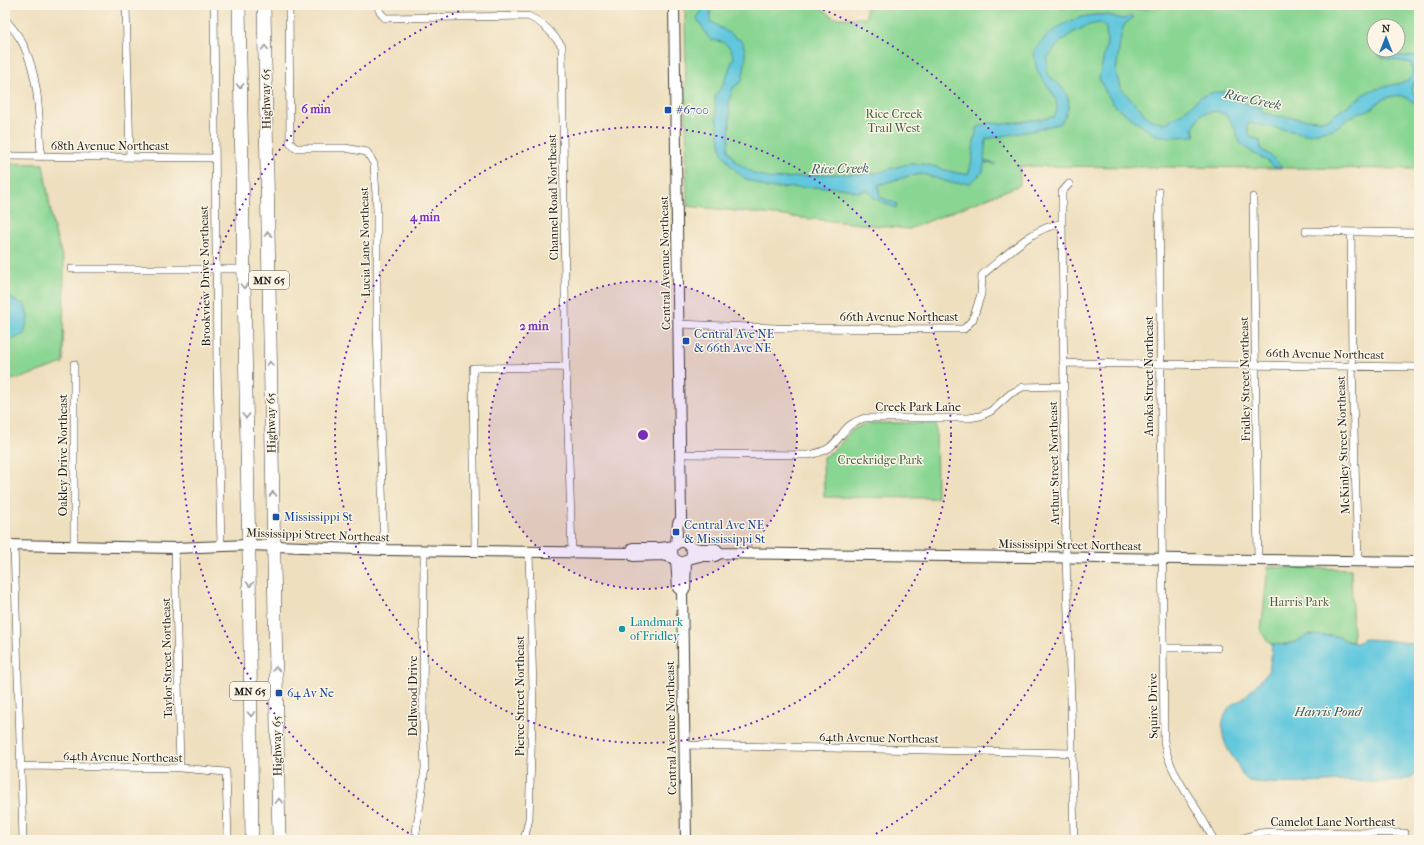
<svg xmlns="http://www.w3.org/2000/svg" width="1424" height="845" viewBox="0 0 1424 845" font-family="'IM FELL French Canon',serif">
  <rect width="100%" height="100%" fill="#fcf5e5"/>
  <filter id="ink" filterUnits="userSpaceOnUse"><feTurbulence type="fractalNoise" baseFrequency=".025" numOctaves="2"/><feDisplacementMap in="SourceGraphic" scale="8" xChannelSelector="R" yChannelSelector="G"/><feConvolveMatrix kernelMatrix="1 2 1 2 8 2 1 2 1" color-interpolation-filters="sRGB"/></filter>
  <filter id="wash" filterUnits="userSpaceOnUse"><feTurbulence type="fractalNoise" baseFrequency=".012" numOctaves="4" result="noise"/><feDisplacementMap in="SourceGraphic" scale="16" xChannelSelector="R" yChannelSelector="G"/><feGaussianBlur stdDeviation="0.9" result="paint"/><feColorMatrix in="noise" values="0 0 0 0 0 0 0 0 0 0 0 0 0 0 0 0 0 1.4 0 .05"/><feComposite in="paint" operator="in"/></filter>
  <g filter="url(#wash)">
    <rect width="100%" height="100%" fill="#eedfbe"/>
    <path fill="#89d693" stroke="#527958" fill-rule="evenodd" d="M685,5H818L834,18H866V5H1061V9H1158V5H1419V169L1020,166V185L909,229L687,206ZM1374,26H1398V50H1374Z
      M5,163L43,164L53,225L64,263L63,363L21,378L5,381Z
      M867,423H936L937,498L824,497L823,457L832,452L839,445L852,430Z
      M1268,567L1351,569L1353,642L1345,641L1340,637L1308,635L1298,642L1279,645L1272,644L1267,640L1261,632Z"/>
    <path fill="#60c7dd" stroke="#3e727c" d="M706,5H717L710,12V21L743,42L746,57L742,81L733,88L729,101L730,122L728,150L736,162L755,174L772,179L832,174H860L870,172L873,174C888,170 906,162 922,164C938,166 952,174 968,174C975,159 971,142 978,127L990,123L1004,124L1054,117C1065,99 1043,85 1037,70C1035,64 1035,57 1034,51C1049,28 1078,13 1105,15C1117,15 1120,23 1131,16L1134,17L1124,25L1121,35L1116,72L1120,87L1133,102L1141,109L1144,114L1152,120L1165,123L1178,116L1202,96L1214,92H1225L1236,99L1252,106L1261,107L1263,113L1277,116L1316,120H1327L1369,91L1408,81L1413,72L1411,63L1385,58L1379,56L1377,50H1383L1387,55L1419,57V79L1413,83L1411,89L1414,94L1419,95V105C1414,103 1410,99 1405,97C1393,93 1383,99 1373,106V109L1357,113L1334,129L1307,134L1249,123L1247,126L1250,137L1260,140L1261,149L1271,156L1283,168L1274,167L1266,160L1253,153L1240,143L1235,128L1227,115L1215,111L1201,114L1193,128L1195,136L1171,137L1155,135L1144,128L1115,106L1105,91L1099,78L1107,43L1106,28L1100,23L1089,25L1074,32L1061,41L1047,58V74C1066,91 1077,98 1061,123L1036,130L986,139L984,161L996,164L984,163L983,172L970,183H951L922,174L909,176L878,185L880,197L897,204L896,208L874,198L868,190L858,192L847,189L830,187L767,188L744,178L731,166L722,153L716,118L715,96L723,85L734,57L730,48L723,42L711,40L708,37L697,18Z
      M5,294L15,301L25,304L28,318L24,334L5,343Z
      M1308,635C1317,636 1326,635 1334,636C1344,637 1353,649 1364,639L1385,640L1419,644V773C1401,786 1369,781 1347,781C1315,782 1282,786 1249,781C1240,775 1240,767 1234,759C1222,742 1216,722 1232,705C1235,702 1239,701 1243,699C1248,694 1264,677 1268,671C1271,666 1271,651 1272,644C1286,646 1297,643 1308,635Z"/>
  </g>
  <g filter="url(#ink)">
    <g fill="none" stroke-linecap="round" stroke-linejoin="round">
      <defs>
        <path id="street" d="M126,5L130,157
          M214,5L217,367L221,546
          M289,5L290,142L295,148H345L367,152L374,164L377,210V328L384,550
          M377,5L380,12L385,18L528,16C545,24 550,31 562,46L566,367L572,553
          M5,19C11,26 19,36 23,44C40,79 39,119 41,157
          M5,156L214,158
          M1069,184L1062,192V224L1066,557L1071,702L1074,840
          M1159,192L1164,741C1169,777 1200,807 1213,840
          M1253,197L1258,560
          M1306,231L1419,233
          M1351,232L1352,366L1358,561
          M71,269H243
          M678,324L776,328L964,329L973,319L981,294L982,275C1002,259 1035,225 1062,224
          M1063,363L1419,367
          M74,364V546
          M680,454L808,455C815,454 822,452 829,448C845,435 842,425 865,418H969L980,416L991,411L1010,394L1023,387L1063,386
          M14,545L23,840
          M175,548L180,768
          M475,551L473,368L566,367
          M1163,648H1217
          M684,745L1073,753
          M20,766L180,768L226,772L228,840
          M415,840L425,768L423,718L424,551
          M524,840L529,819L533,690L529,552
          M1238,840L1259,833L1272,832L1405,833"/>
        <path id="secondary" d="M674,5L681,515V520L678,523L676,544
          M672 552a10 10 0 1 1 20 0a10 10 0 1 1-20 0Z
          M5,545L175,548L249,545L384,550L630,553L633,556L662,555L674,558
          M690,547L700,549H716L720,553
          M630,553L633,548H661L674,546
          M688,559L700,556H715L720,553L1419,562
          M676,560L678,588L682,591
          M686,561L685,588L682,592L686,840"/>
        <path id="highway" d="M239,5L249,559L252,840
          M264,5L279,840"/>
      </defs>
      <use href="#street" stroke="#3c3934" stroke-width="8"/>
      <use href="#secondary" stroke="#3c3934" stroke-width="12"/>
      <use href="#highway" stroke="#3c3934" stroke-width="14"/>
      <use href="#street" stroke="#fff" stroke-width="7"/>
      <use href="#secondary" stroke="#fff" stroke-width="10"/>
      <use href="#highway" stroke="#fff" stroke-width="13"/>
    </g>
    <defs><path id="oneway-chevron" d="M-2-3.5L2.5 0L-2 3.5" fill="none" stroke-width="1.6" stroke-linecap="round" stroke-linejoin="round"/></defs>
    <g stroke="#999">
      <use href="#oneway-chevron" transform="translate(265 48) rotate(-91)"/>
      <use href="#oneway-chevron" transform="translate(240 86) rotate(89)"/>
      <use href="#oneway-chevron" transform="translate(268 234) rotate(-91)"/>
      <use href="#oneway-chevron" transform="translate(244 286) rotate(89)"/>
      <use href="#oneway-chevron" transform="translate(270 364) rotate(-91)"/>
      <use href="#oneway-chevron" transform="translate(246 416) rotate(89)"/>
      <use href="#oneway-chevron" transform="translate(273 494) rotate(-91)"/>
      <use href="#oneway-chevron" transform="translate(250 584) rotate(90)"/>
      <use href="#oneway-chevron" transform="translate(276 669) rotate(-91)"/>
      <use href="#oneway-chevron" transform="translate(251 714) rotate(89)"/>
      <use href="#oneway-chevron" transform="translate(279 801) rotate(-91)"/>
    </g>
  </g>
  <circle cx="643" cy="435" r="154" fill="#7b2cbf" fill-opacity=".12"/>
  <g fill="none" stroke="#7b2cbf" stroke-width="2" stroke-dasharray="2 4">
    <circle cx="643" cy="435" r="154"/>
    <circle cx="643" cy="435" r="308"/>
    <path d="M419 839A462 462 0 0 1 474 5M812 5A462 462 0 0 1 867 839"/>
  </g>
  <g fill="#1a4fb4" stroke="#fcf5e5" stroke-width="1.5">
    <rect x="664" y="106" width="8" height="8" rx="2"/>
    <rect x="682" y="337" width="8" height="8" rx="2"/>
    <rect x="272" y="513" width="8" height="8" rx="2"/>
    <rect x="672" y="528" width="8" height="8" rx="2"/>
    <rect x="275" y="689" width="8" height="8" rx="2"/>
  </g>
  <circle fill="#0f9aa8" stroke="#fcf5e5" stroke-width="1.5" cx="622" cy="629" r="4"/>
  <g text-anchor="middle" stroke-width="3" stroke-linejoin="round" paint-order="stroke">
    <g fill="#fcf5e5" stroke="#5f5d58" stroke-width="1">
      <rect x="249" y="271" width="40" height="18" rx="3"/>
      <rect x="230" y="682" width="40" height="18" rx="3"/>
    </g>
    <g font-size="11" font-weight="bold" fill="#1c1c1c">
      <text x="269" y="284">MN 65</text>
      <text x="250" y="695">MN 65</text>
    </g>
    <g font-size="12" fill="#1c1c1c" stroke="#fcf5e5">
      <text transform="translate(266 99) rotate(-91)" y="4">Highway 65</text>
      <text x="110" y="150">68th Avenue Northeast</text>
      <text transform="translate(553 197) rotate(-91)" y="4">Channel Road Northeast</text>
      <text transform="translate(365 242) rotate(-91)" y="4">Lucia Lane Northeast</text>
      <text transform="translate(665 263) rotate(-91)" y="4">Central Avenue Northeast</text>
      <text transform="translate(205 276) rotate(-91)" y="4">Brookview Drive Northeast</text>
      <text x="899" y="321">66th Avenue Northeast</text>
      <text transform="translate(1325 354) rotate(1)" y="4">66th Avenue Northeast</text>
      <text transform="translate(1149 376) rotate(-90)" y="4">Anoka Street Northeast</text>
      <text transform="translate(1245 379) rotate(-91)" y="4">Fridley Street Northeast</text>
      <text x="918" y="411">Creek Park Lane</text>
      <text transform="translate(271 423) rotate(-91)" y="4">Highway 65</text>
      <text transform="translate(1343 445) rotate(-92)" y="4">McKinley Street Northeast</text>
      <text transform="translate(63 455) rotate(-90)" y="4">Oakley Drive Northeast</text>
      <text transform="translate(1054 463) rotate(-91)" y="4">Arthur Street Northeast</text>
      <text transform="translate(318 535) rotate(2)" y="4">Mississippi Street Northeast</text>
      <text transform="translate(1070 545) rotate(1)" y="4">Mississippi Street Northeast</text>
      <text transform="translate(167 658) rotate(-91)" y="4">Taylor Street Northeast</text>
      <text transform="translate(413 696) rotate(-90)" y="4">Dellwood Drive</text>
      <text transform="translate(520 696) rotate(-90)" y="4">Pierce Street Northeast</text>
      <text transform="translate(1153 706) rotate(-91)" y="4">Squire Drive</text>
      <text transform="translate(671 728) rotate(-91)" y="4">Central Avenue Northeast</text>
      <text transform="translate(879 738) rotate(1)" y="4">64th Avenue Northeast</text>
      <text transform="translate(277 746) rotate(-91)" y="4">Highway 65</text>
      <text transform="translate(123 757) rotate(1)" y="4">64th Avenue Northeast</text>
      <text x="1333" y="826">Camelot Lane Northeast</text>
    </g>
    <g font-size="12" fill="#164399" stroke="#fcf5e5" text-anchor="start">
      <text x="676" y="114">#6700</text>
      <text x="694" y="338">Central Ave NE<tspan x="694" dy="14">&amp; 66th Ave NE</tspan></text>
      <text x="284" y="521">Mississippi St</text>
      <text x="684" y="529">Central Ave NE<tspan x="684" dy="14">&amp; Mississippi St</tspan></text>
      <text x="287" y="697">64 Av Ne</text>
    </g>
    <g font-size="12" fill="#425d46" stroke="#fcf5e5">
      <text x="894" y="118">Rice Creek<tspan x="894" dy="14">Trail West</tspan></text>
      <text x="880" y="464">Creekridge Park</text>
      <text x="1299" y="606">Harris Park</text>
    </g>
    <g font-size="12" fill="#0d838f" stroke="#fcf5e5" text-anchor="start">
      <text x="630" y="626">Landmark<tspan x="630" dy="14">of Fridley</tspan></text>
    </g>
    <g font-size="13" font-style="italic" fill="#345860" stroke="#fcf5e5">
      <text transform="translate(1253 99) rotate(12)" y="5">Rice Creek</text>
      <text transform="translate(840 168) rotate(-1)" y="5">Rice Creek</text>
      <text x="1328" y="716">Harris Pond</text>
    </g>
  </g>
  <circle cx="643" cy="435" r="6" fill="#7b2cbf" stroke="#fcf5e5" stroke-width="2"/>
  <g font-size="12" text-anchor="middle" font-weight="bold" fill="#7b2cbf" stroke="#fcf5e5" stroke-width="3" stroke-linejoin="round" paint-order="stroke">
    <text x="316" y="113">6 min</text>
    <text x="425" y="221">4 min</text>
    <text x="534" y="330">2 min</text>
  </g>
  <rect width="1424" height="845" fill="none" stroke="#fcf5e5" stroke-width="20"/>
  <g transform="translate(1386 38)"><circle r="19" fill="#fcf5e5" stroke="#a29e95"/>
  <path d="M0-3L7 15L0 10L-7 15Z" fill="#1f6fb2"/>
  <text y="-6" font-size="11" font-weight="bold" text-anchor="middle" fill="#1c1c1c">N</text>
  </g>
</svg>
